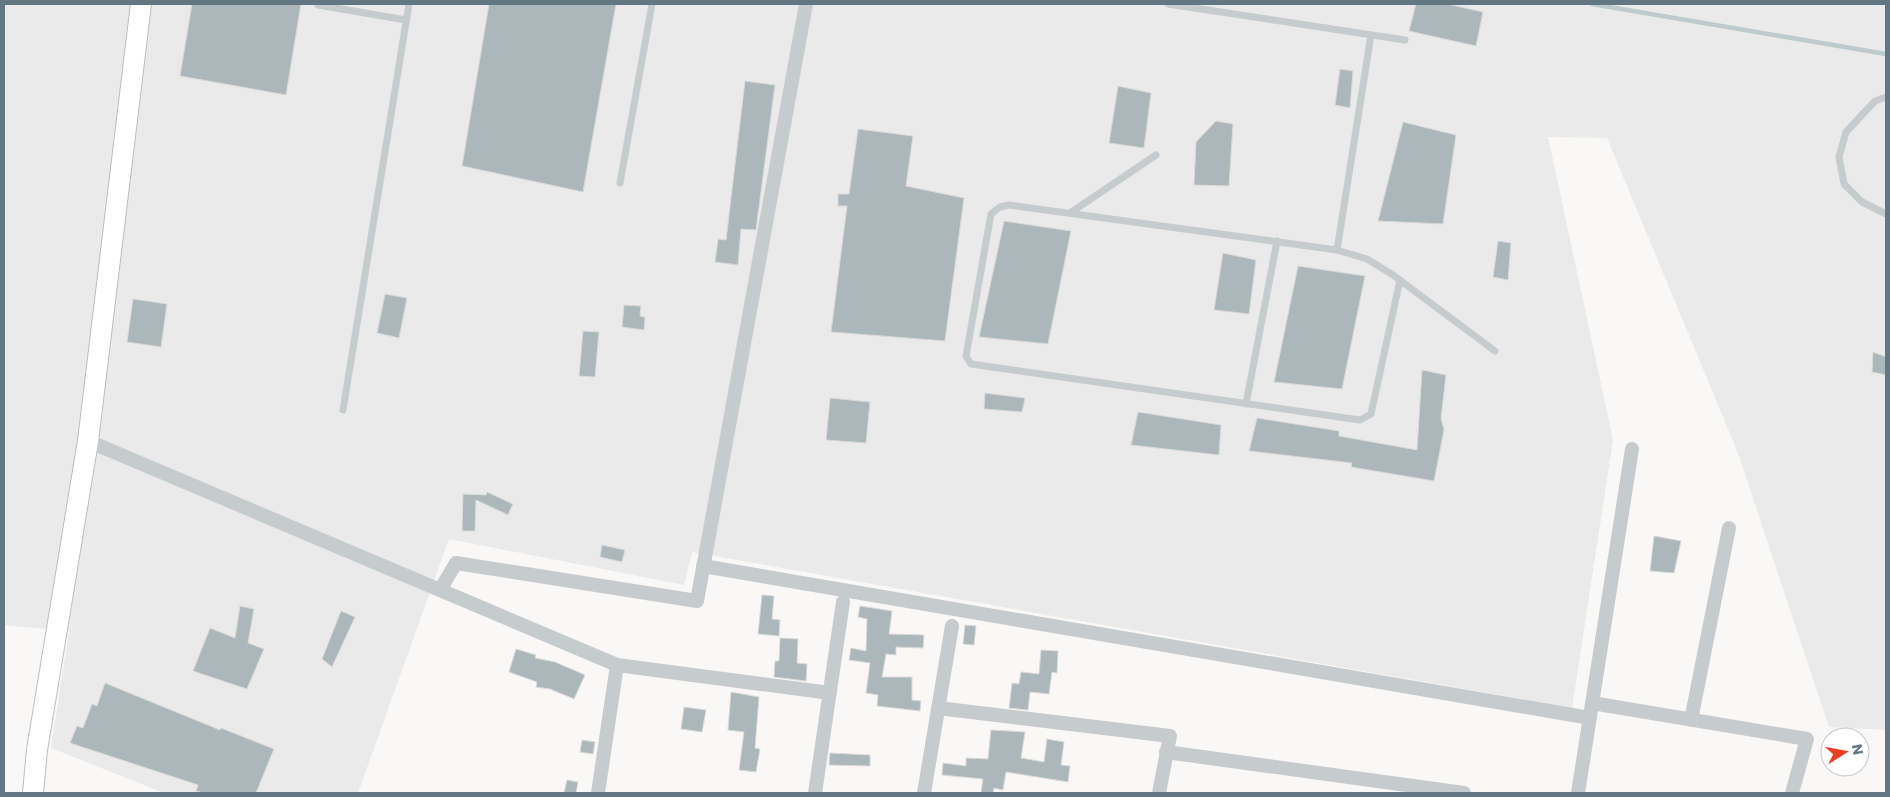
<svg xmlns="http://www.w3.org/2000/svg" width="1890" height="797" viewBox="0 0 1890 797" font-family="Poppins,sans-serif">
  <rect width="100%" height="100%" fill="#f9f8f6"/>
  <path fill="#e9eae9" d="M4,4H1886V730L1829,727L1738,453L1607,138L1548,137L1613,440L1572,708L692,552L684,585L449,539L358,793H164L51,748L69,631L4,625Z"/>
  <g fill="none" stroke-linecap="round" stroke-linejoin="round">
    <path stroke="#bdcbce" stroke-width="4.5" d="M1592,4L1886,54"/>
  </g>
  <path fill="#acb7bb" stroke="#dadad8" d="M192,4H301L286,95L180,76Z
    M489,4H616L583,192L462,166Z
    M1416,4H1447L1483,12L1476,46L1409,31Z
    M1340,69L1353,71L1350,108L1335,105Z
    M745,81L775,85L756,230L741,229L738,265L715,262L718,239L726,240Z
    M1118,86L1151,93L1144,148L1109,143Z
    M1216,121L1233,124L1229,186L1194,185L1196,142Z
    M1403,122L1456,135L1443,224L1378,221Z
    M858,129L913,136L906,186L964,198L945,341L831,332L847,206H838V194H849Z
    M1004,221L1071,231L1048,344L979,337Z
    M1498,241L1511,243L1508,280L1493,277Z
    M1223,253L1256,260L1249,314L1214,310Z
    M1298,266L1365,276L1342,389L1274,382Z
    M385,294L407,298L399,338L377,333Z
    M133,299L167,304L161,347L127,342Z
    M624,305L641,306L640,316L645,317L644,330L622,327Z
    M583,331L599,332L595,377L579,376Z
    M1873,352L1886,357V375L1872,372Z
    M1422,370L1446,375L1441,418L1444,430L1434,481L1351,467L1352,463L1249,451L1257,418L1339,431V436L1417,450Z
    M985,393L1025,398L1022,412L984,409Z
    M830,398L870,402L866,443L826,440Z
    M1138,412L1221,425L1219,455L1131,445Z
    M487,492L513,504L508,515L476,500L475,531H462L463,494L486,495Z
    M1654,536L1681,541L1674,573L1650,571Z
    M602,545L625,550L622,562L600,557Z
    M762,595L774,596L772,619L780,620L779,636L758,634Z
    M240,606L254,609L248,643L264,649L247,689L193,671L210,628L235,638Z
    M860,606L892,611L889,634L924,635L923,648L896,647V655L886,654L882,677H912V700L921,701L920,711L877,706L878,695L866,693L870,663L849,660L851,648L866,651L867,619L858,617Z
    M341,611L355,617L332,667L322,659Z
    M965,625L976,626L974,645L963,644Z
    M780,638L798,639L797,663L807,664L806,681L774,677L775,661H779Z
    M516,649L536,655L535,658L555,662L585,675L574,699L550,689L536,687L537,682L509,672Z
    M1041,650L1058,651L1057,673L1052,672L1049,694L1030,692L1028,710L1009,708L1012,683L1019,684L1021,672L1039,674Z
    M105,683L220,730L221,728L274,749L256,793H204L196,791L198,785L70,743L77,726L83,728L92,704L97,706Z
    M731,692L759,697L755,748L760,749L756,772L739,770L744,732L728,730Z
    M684,707L706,710L702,732L681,729Z
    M991,730L1025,732L1021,758L1044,762L1047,739L1064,742L1061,765L1070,766L1068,782L1006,772L1003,790L994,788L993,793H981L983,779L942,775L943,763L966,766V758L988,759Z
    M582,740L595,742L593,754L580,752Z
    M830,753L870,755V766L829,765Z
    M567,780L578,782L576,793H564Z"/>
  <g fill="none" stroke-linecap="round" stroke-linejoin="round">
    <defs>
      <path id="secondary" d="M33,793L37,750L88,441L141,4"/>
    </defs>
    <use href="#secondary" stroke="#b8bec2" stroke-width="22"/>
    <path stroke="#c6cbcd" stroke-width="7" d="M1168,4L1405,40
      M318,5L406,20
      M1886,97L1875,101L1846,132L1839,157L1844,184L1862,202L1886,214
      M620,183L652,4
      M1070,213L1156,155
      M1337,250L1371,35
      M1400,280L1371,414L1360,420L971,364L966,356L991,214L1000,207L1009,205L1337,250L1367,259L1393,275L1495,351
      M1246,404L1277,241
      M343,410L409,4"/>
    <path stroke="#c6cbcd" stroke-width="14" d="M88,441L617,665L830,693
      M703,566L1590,718
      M440,590L456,563L697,601L806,4
      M1592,703L1807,739L1792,793
      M938,708L1170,736L1159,793
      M1691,720L1729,528
      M1166,752L1464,793
      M598,793L617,665
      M815,793L843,602
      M924,793L952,626
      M1578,793L1632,449"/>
    <use href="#secondary" stroke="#fff" stroke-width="20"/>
  </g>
  <rect width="1890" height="797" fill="none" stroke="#627782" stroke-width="10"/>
  <g transform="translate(1845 752) rotate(79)"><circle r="24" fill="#ffffff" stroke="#c0c9cd"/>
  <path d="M0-4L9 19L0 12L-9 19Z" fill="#ec3f22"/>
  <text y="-8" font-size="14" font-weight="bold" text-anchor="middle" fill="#627782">N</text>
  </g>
</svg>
